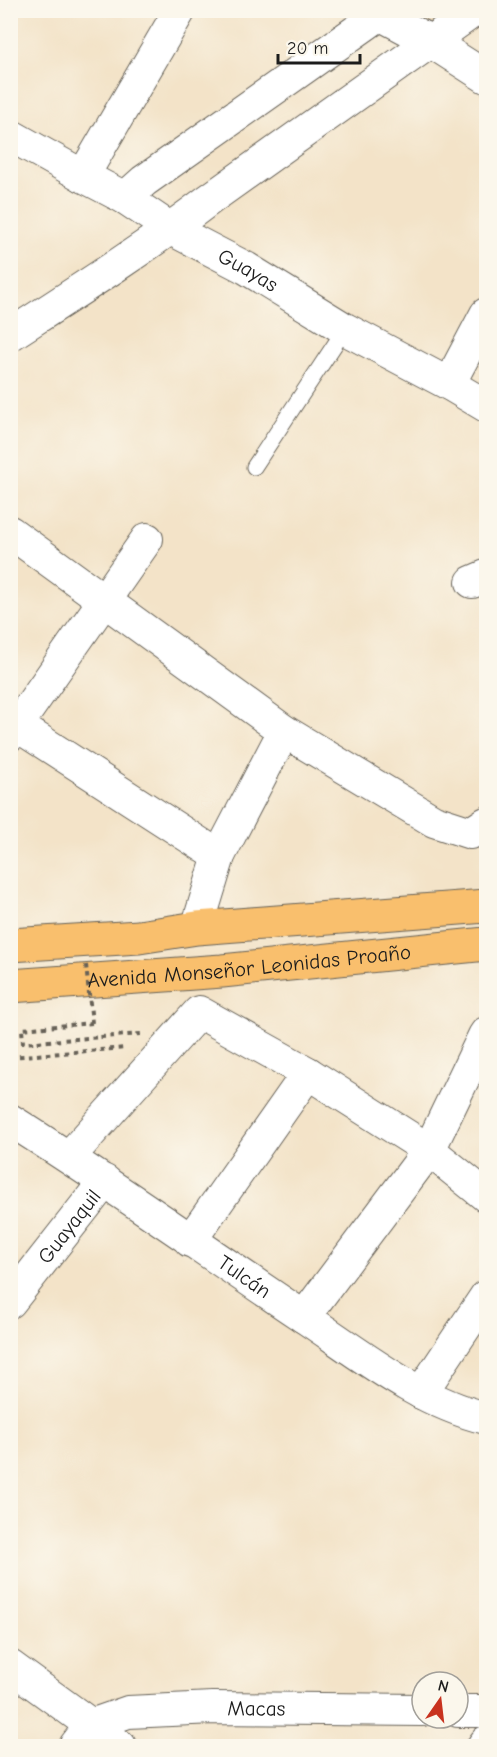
<svg xmlns="http://www.w3.org/2000/svg" width="497" height="1757" viewBox="0 0 497 1757" font-family="'Comic Neue',sans-serif">
  <rect width="100%" height="100%" fill="#fbf7ec"/>
  <filter id="ink" filterUnits="userSpaceOnUse"><feTurbulence type="fractalNoise" baseFrequency=".0167" numOctaves="2"/><feDisplacementMap in="SourceGraphic" scale="12" xChannelSelector="R" yChannelSelector="G"/><feConvolveMatrix kernelMatrix="1 2 1 2 8 2 1 2 1" color-interpolation-filters="sRGB"/></filter>
  <filter id="wash" filterUnits="userSpaceOnUse"><feTurbulence type="fractalNoise" baseFrequency=".008" numOctaves="4" result="noise"/><feDisplacementMap in="SourceGraphic" scale="24" xChannelSelector="R" yChannelSelector="G"/><feGaussianBlur stdDeviation="1.35" result="paint"/><feColorMatrix in="noise" values="0 0 0 0 0 0 0 0 0 0 0 0 0 0 0 0 0 1.4 0 .05"/><feComposite in="paint" operator="in"/></filter>
  <g filter="url(#wash)">
    <rect width="100%" height="100%" fill="#f3e3c8"/>
  </g>
  <g filter="url(#ink)">
    <g fill="none" stroke-linecap="round" stroke-linejoin="round">
      <defs>
        <path id="lane" d="M254,467L345,329"/>
        <g id="street">
          <path d="M372,10L430,41L486,77"/>
          <path id="s1" d="M10,135L83,176L125,198L171,229L246,268L345,329L449,384L486,406"/>
          <path d="M83,176L180,10"/>
          <path d="M125,198L144,181L386,10"/>
          <path d="M10,335C78,291 146,248 210,199L475,10"/>
          <path d="M449,384L486,314"/>
          <path d="M10,532L284,731L434,821L471,833L486,823"/>
          <path d="M472,582L486,576"/>
          <path d="M10,721L219,856L197,928"/>
          <path d="M10,735L147,539"/>
          <path d="M219,856L284,731"/>
          <path id="s2" d="M10,1120C109,1182 204,1250 301,1315C360,1354 417,1401 486,1418"/>
          <path d="M69,1157L199,1012L308,1073L429,1150L486,1196"/>
          <path d="M190,1241L308,1073"/>
          <path id="s3" d="M10,1302L105,1181"/>
          <path d="M304,1317L429,1150L484,1036L486,1033"/>
          <path d="M421,1393L486,1296"/>
          <path d="M10,1666L120,1746"/>
          <path d="M458,1711H486"/>
          <path id="s4" d="M75,1746L91,1725L128,1712L213,1708L422,1710"/>
          <path d="M483,1746L486,1742"/>
        </g>
        <g id="primary">
          <path d="M10,945L139,937L197,928L486,906"/>
          <path id="s5" d="M10,986L222,971L486,944"/>
        </g>
      </defs>
      <use href="#lane" stroke="#676258" stroke-width="17"/>
      <use href="#street" stroke="#676258" stroke-width="34"/>
      <use href="#primary" stroke="#676258" stroke-width="35"/>
      <path stroke="#676258" stroke-width="4" stroke-dasharray="4.5 4.5" stroke-linecap="butt" d="M92,1023L22,1029L23,1043L141,1034
        M10,1057L126,1048"/>
      <use href="#lane" stroke="#fff" stroke-width="15"/>
      <use href="#street" stroke="#fff" stroke-width="32"/>
      <use href="#primary" stroke="#f9bf6d" stroke-width="33"/>
      <path stroke="#676258" stroke-width="4" stroke-dasharray="4.5 4.5" stroke-linecap="butt" d="M86,965L92,1023"/>
    </g>
  </g>
  <g text-anchor="middle" stroke-width="5" stroke-linejoin="round" paint-order="stroke">
    <g font-size="21" fill="#1c1c1c" stroke="#fbf7ec">
      <text dy="7" stroke="none"><textPath href="#s1" startOffset="274">Guayas</textPath></text>
      <text dy="7" stroke="none"><textPath href="#s5" startOffset="240">Avenida Monseñor Leonidas Proaño</textPath></text>
      <text dy="7" stroke="none"><textPath href="#s3" startOffset="96">Guayaquil</textPath></text>
      <text dy="7" stroke="none"><textPath href="#s2" startOffset="282">Tulcán</textPath></text>
      <text dy="7" stroke="none"><textPath href="#s4" startOffset="194">Macas</textPath></text>
    </g>
  </g>
  <rect width="497" height="1757" fill="none" stroke="#fbf7ec" stroke-width="36"/>
  <g transform="translate(440 1700) rotate(14)"><circle r="28" fill="#fbf7ec" stroke="#a29f99" stroke-width="1.5"/>
  <path d="M0-4.5L10 22L0 15L-10 22Z" fill="#c8321e"/>
  <text y="-9" font-size="16" font-weight="bold" text-anchor="middle" fill="#1c1c1c">N</text>
  </g>
  <path d="M278 54v9h82v-9" fill="none" stroke="#1c1c1c" stroke-width="3"/>
  <text x="287" y="54" font-size="18" fill="#1c1c1c" stroke="#fbf7ec" stroke-width="4.5" paint-order="stroke">20 m</text>
</svg>
